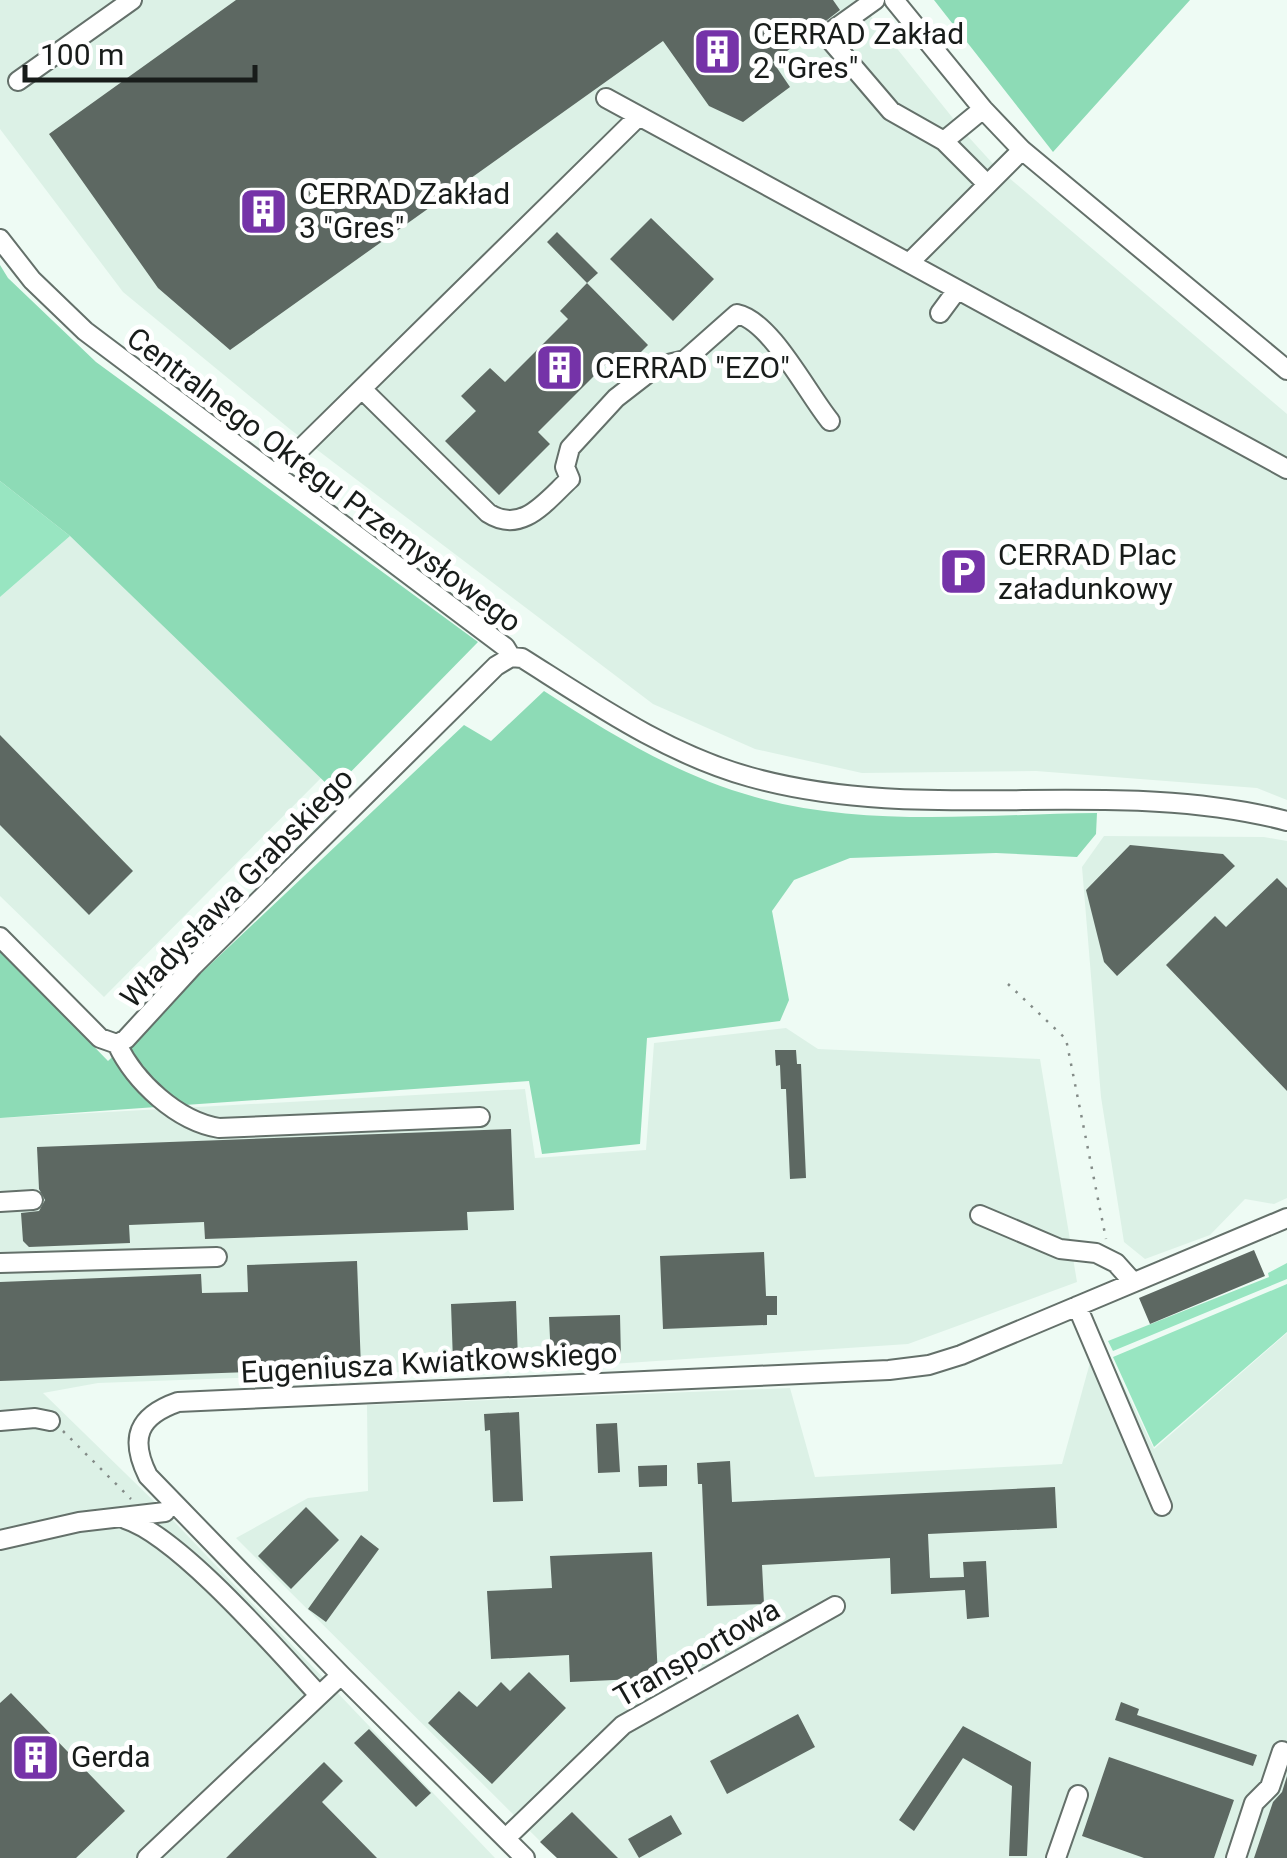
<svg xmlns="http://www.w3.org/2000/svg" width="1287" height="1858" viewBox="0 0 1287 1858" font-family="Roboto,sans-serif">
  <rect width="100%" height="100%" fill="#eefbf4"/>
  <path fill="#dcf1e6" d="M0,0H858L964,132L995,166L1287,414V800L1257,788L1036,771L862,773L755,749L653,704L291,430L123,292L0,129Z
    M70,536L322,777L104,997L0,896V597Z
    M1104,836L1264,837L1287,841V1198L1274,1204L1245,1199L1210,1235L1145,1259L1124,1242L1101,1097L1082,867Z
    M786,1028L818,1049L1040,1059L1077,1282L908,1344L597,1365L98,1383L43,1393L165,1512L495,1858H0V1118L525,1089L535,1158L646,1150L654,1043Z
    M1090,1316L1154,1449L1287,1333V1858H557L236,1538L308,1498L368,1491L367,1405L790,1388L815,1477L1062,1464L1091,1359Z"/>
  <path fill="#98e5c1" d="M0,481L70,536L0,597Z
    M1287,1263V1279L1113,1351L1108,1341L1269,1277L1268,1273Z
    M1287,1284V1332L1154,1447L1113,1357Z"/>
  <path fill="#8ddbb6" d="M934,0H1190L1053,152Z
    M0,265L8,278L96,362L478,642L333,790L70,536L0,481Z
    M544,691C610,734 679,776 755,797C865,828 985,814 1097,813L1096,834L1077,857L996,853L850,858L794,880L772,911L789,1000L780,1021L647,1038L640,1144L542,1154L529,1081L0,1118V950L108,1061L464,725L491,741Z"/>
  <path fill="#5d6862" d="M236,0H833L840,10L773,62L790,87L743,122L709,106L663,41L230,350L158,288L49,134Z
    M651,218L714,279L673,321L610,259Z
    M557,232L598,273L587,283L547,242Z
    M587,283L648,345L627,366L616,354L538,432L550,444L499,495L445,441L476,411L461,396L490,368L505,382L568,319L560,311Z
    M0,735L133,871L89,915L0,825Z
    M1130,845L1223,854L1235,866L1117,976L1104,962L1086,890Z
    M1277,878L1287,888V1091L1166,965L1215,916L1226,927Z
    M775,1050H796L797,1064H801L806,1178L790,1179L786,1089H781L780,1065L776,1066Z
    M511,1129L514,1210L467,1212L468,1230L205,1239L204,1222L129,1225L130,1243L29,1247L23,1241L21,1213L39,1211L45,1200L39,1189L37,1147Z
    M1254,1250L1265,1276L1150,1324L1139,1298Z
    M764,1252L766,1296H777V1315H767V1325L663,1329L660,1256Z
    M357,1261L361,1368L0,1381V1282L201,1274L202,1293L248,1292L247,1265Z
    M516,1301L518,1360L453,1362L451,1304Z
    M620,1315L621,1358L551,1360L549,1317Z
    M519,1412L523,1501L493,1502L490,1430L485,1431L484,1414Z
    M617,1423L620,1472L598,1473L596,1424Z
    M730,1461L732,1502L1055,1487L1057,1528L928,1534L930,1578L964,1577L963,1562L986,1561L989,1617L967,1619L965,1590L891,1594L890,1558L762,1565L764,1604L707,1606L702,1484H698L697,1463Z
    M667,1465V1486L639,1487L638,1466Z
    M306,1507L339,1540L291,1589L258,1556Z
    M361,1535L379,1549L326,1622L308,1609Z
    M652,1552L658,1678L570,1682L569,1655L491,1659L487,1591L552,1588L550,1556Z
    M529,1672L566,1708L492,1784L428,1723L459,1691L477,1707L501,1682L510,1691Z
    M11,1693L125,1811L76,1858H0V1703Z
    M1121,1702L1139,1709L1137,1715L1257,1755L1253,1766L1115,1720Z
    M798,1714L815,1747L727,1794L710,1761Z
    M963,1726L1031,1762L1027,1856H1009L1012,1786L963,1758L914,1831L899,1820Z
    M369,1729L431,1793L416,1807L354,1743Z
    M1109,1757L1234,1800L1214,1858H1144L1082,1836Z
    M324,1762L343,1781L322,1802L377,1858H226Z
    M1287,1776V1858H1254L1273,1802L1282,1792Z
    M572,1812L618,1858H557L540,1842Z
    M671,1815L682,1834L639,1858L628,1839Z"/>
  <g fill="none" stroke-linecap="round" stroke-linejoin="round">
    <defs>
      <path id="minor" d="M875,0L826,35L891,111L944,141L986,183
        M894,0L983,109L1022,150L1287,370
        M18,81L132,0
        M606,98L1287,469
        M944,141L983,109
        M0,239L32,280L85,331L505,647L511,657L522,658C595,704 667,754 750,777C925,826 1112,775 1287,821
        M909,263L1022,150
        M940,313L957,290
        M362,389L488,513C522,535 546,501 570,479L565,467L570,448L616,398L656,367L685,360L737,314C771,321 807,393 830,421
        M275,474L639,116
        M0,937L100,1038L117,1044L126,1039L193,966L496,666L511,657
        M117,1044C135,1082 177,1121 219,1128L480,1117
        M0,1202L33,1200
        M980,1215L1060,1249L1096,1253L1116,1263L1133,1282
        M0,1263L217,1257
        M1077,1306L1162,1506
        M0,1421L35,1418L50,1421
        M125,1519C179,1536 278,1651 319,1695
        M0,1540L79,1522L165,1512
        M506,1838L623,1725L835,1606
        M147,1858L341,1675
        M525,1858L341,1675L148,1476C129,1438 138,1416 178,1402L889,1370L929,1365L961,1355L1287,1218
        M1056,1858L1078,1795
        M1236,1858L1254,1803L1270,1787L1282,1751"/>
    </defs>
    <use href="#minor" stroke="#64706a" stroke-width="22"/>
    <path stroke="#838b87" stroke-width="2.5" stroke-dasharray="2.5 8" stroke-linecap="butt" d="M1008,984L1066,1039L1106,1239
      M63,1431L131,1499"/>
    <use href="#minor" stroke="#fff" stroke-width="18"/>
  </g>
  <defs>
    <symbol id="building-square" viewBox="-11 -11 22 22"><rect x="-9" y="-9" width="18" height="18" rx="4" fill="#7533a8" stroke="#fff"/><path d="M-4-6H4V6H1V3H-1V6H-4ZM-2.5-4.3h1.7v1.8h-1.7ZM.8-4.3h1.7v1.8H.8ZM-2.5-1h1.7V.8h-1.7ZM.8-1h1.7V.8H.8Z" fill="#fff"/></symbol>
    <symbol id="parking-square" viewBox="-11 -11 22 22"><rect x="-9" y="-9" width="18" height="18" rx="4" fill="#7533a8" stroke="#fff"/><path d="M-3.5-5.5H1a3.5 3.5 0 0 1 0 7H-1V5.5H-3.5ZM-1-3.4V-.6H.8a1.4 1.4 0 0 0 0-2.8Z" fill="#fff"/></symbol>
  </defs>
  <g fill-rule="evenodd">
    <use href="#building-square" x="690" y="24" width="55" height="55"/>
    <use href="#building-square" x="236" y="184" width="55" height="55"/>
    <use href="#building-square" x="532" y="340" width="55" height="55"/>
    <use href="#parking-square" x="936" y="544" width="55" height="55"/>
    <use href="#building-square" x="8" y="1730" width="55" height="55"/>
  </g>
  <g text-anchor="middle" stroke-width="10" stroke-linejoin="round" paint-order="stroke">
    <g font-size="30" fill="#181c1a" stroke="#fff" text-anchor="start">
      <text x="753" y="44">CERRAD Zakład<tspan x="753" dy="34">2 "Gres"</tspan></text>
      <text x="299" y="204">CERRAD Zakład<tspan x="299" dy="34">3 "Gres"</tspan></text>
      <text x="595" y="378">CERRAD "EZO"</text>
      <text x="998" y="565">CERRAD Plac<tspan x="998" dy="34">załadunkowy</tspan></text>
      <text x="71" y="1767">Gerda</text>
    </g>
    <g font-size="30" fill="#181c1a" stroke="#fff">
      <text transform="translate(324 480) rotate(37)" y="10">Centralnego Okręgu Przemysłowego</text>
      <text transform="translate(237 888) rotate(-46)" y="10">Władysława Grabskiego</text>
      <text transform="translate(429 1363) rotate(-3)" y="10">Eugeniusza Kwiatkowskiego</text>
      <text transform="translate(697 1653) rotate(-30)" y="10">Transportowa</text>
    </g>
  </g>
  <path d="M25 65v15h230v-15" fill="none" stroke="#181c1a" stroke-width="5"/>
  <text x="40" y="65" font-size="30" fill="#181c1a" stroke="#ffffff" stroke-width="8" paint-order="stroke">100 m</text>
</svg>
